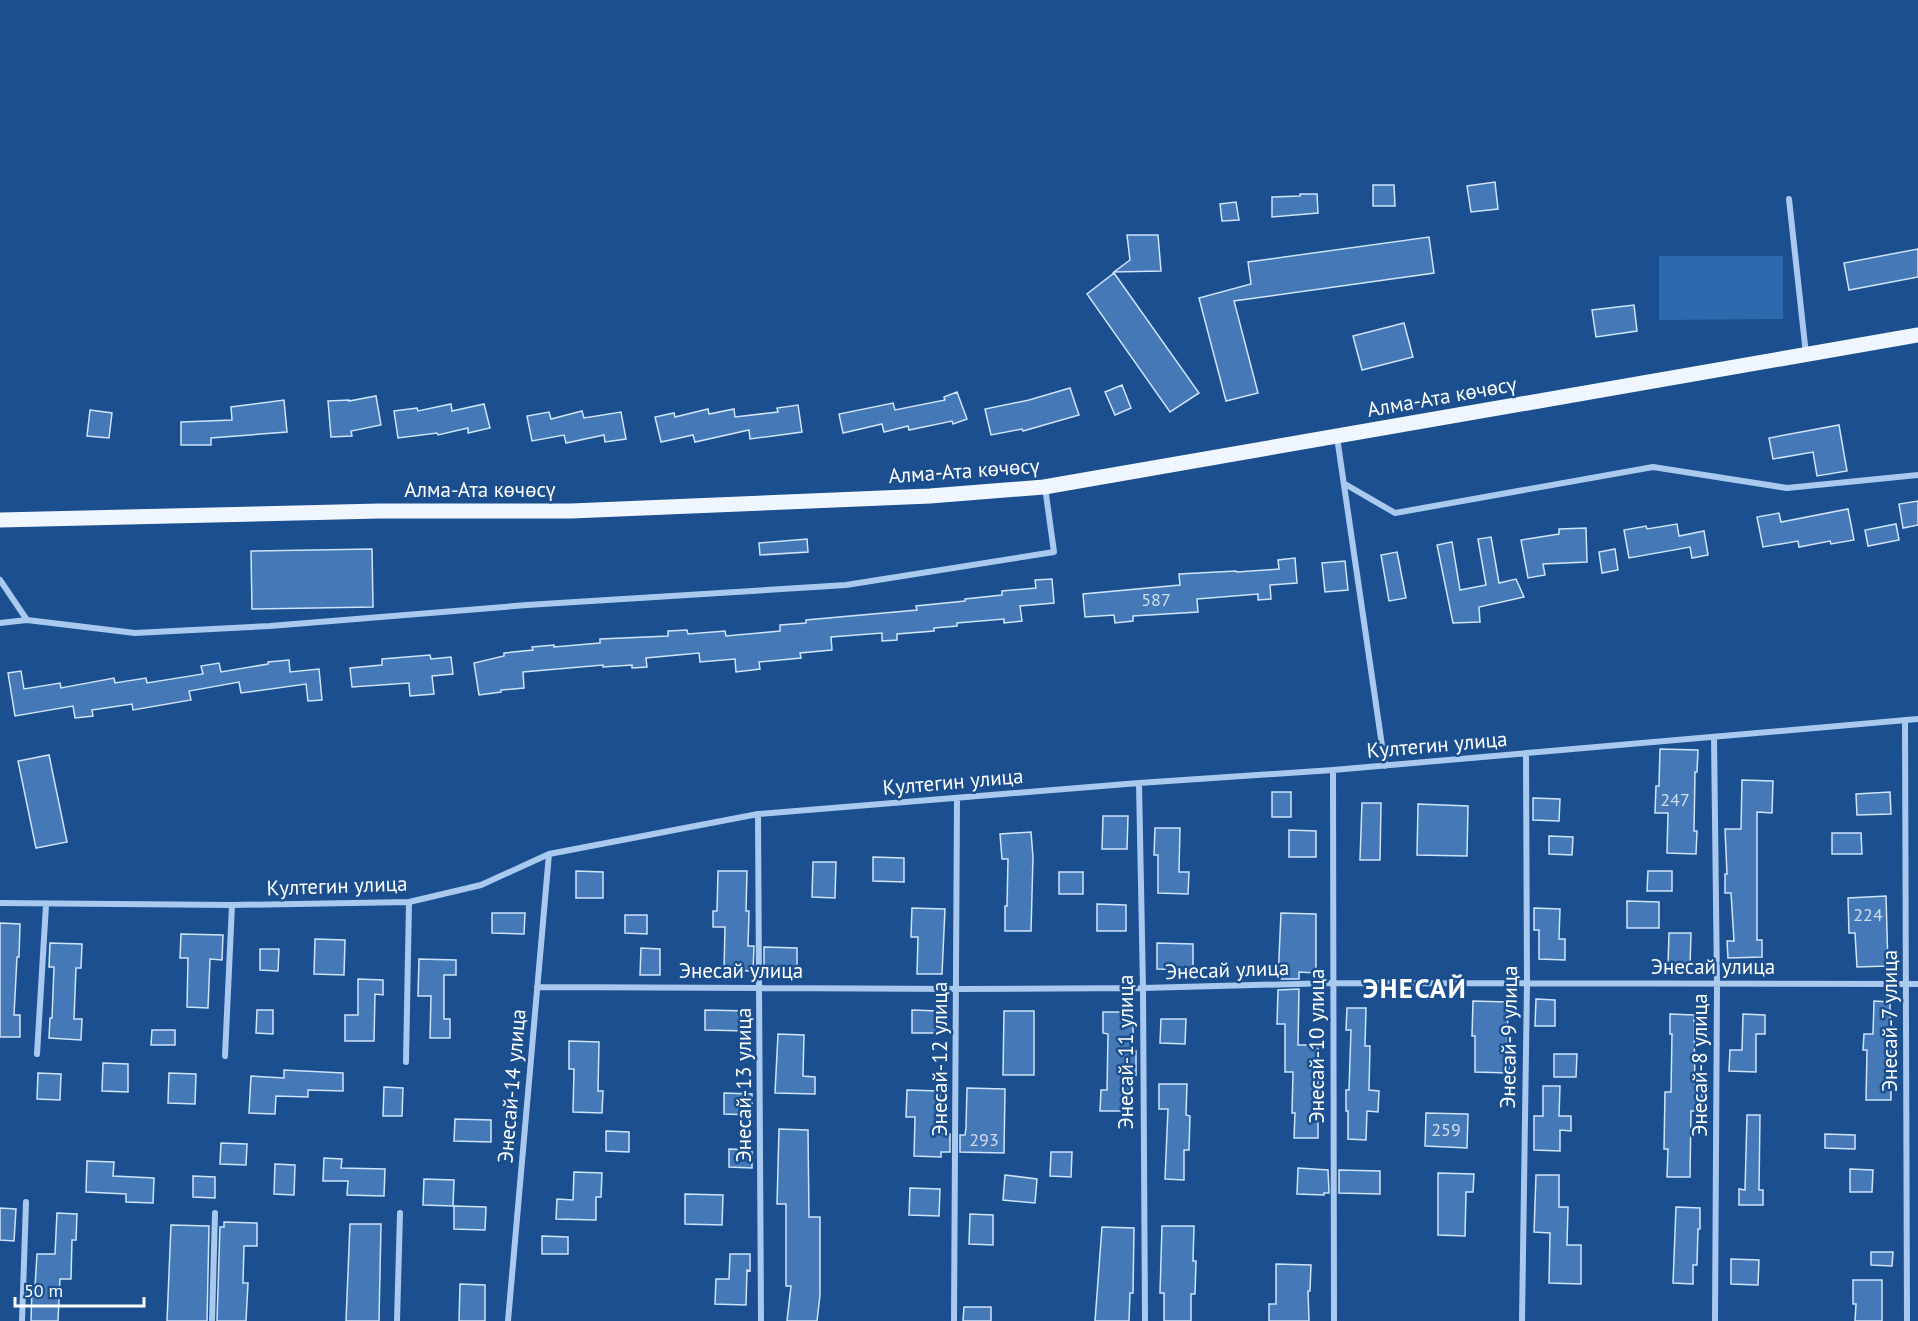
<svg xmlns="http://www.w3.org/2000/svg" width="1918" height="1321" viewBox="0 0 1918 1321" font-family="'PT Sans',sans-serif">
  <rect width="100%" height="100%" fill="#1b4f8f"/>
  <path fill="#2e69ad" d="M1659,256H1783V319L1659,320Z"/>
  <path fill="#4478b7" stroke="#cfe3fa" stroke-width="1.5" d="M1495,182L1498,209L1471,212L1467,186Z
    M1373,185H1394L1395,206H1373Z
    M1300,194H1317L1318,213L1272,217V197L1300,196Z
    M1236,202L1239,220L1222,221L1220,204Z
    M1127,235H1158L1161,271L1114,272L1130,260Z
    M1429,237L1434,273L1234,301L1258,393L1226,401L1199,298L1251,284L1248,262Z
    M1918,249V277L1849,290L1844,263Z
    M1114,273L1199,393L1170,412L1087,294Z
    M1634,305L1637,331L1596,337L1592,310Z
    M1404,323L1413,357L1362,370L1353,336Z
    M1122,385L1131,408L1115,415L1105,392Z
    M1070,388L1079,415L1023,431L1022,429L991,435L985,409L1029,400Z
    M957,392L967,419L953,424L952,421L909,430L908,426L884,432L882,424L843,433L839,414L893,403L895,410L945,400L944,397Z
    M376,396L381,425L351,431L352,436L331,437L328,401L349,400V401Z
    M284,400L287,432L211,438V445H181V422L232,420L231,407Z
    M451,404L452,411L484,404L490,428L468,433V428L438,435L437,433L398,438L394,411L417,408L418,411Z
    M798,405L802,432L750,439L749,430L695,442L693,435L661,442L655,417L674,413L675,417L708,409L709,414L734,409L735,417L778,412L777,408Z
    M90,410L112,413L109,438L87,436Z
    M582,411L584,418L621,412L626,439L605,442L604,435L566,443L564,435L532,441L527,416L549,412L551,419Z
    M1839,425L1847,471L1817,476L1813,452L1773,459L1769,438Z
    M1918,501V525L1903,528L1899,504Z
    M1848,509L1854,540L1831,544L1830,541L1799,547L1798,541L1763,547L1757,517L1779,513L1781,522Z
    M1677,524L1679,536L1704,531L1708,555L1692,558L1690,547L1629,558L1624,530L1646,526L1647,529Z
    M1896,524L1899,540L1868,546L1865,530Z
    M1586,528L1587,562L1543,564L1545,575L1528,578L1521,540L1559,534V529Z
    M1491,537L1499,583L1516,579L1524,597L1479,607L1480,622L1453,623L1437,545L1452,542L1460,590L1486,585L1478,539Z
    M807,539L808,552L760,555L759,543Z
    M372,549L373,607L252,609L251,551Z
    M1615,549L1618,570L1602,573L1599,552Z
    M1397,552L1406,598L1389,601L1381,555Z
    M1295,558L1297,583L1270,585L1271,599L1258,600V594L1197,599L1198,612L1133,616V621L1115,623L1114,615L1085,617L1083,594L1180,585L1179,574L1236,571L1237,572L1279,569L1278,560Z
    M1345,561L1348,590L1325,592L1322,563Z
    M1052,579L1054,603L1020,606L1022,621L1004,623V619L957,623V626L934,628V631L897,634V640L882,641V633L831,637L832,650L800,653L801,658L759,662L760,669L736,672L735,659L700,662L699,653L646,658L647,667L632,668V665L603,667V665L523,672L524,688L501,690V692L479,695L474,663L504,656V653L533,650L532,647L554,645V647L600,643V639L668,636V631L687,630L688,634L725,631L726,636L780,631V625L806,623V620L917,610L916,606L965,601V599L1002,595V591L1036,588L1035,580Z
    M430,655L431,659L451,657L453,674L432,676L434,694L410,696L409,683L352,687L350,668L382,665V659Z
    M289,660L290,672L319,669L322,700L308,701L306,684L241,693L239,682L189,691L191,700L133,710L132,704L92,710L93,716L75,718L73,706L15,716L8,673L21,671L24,689L60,683L61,688L114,678L115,683L146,678L147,683L203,674L201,666L219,663L221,672L268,664V662Z
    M1660,749L1698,750L1697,772H1695L1694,831H1697L1696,854L1667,853L1668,813H1655L1656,786H1659Z
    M49,755L67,842L36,848L18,761Z
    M1742,780L1773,781L1772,813L1757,812V940H1762V957L1728,958L1727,941H1734L1731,893H1725V874H1727L1725,829H1741Z
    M1272,792H1291V817H1272Z
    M1890,792L1891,814L1857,815L1856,794Z
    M1533,798L1560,799L1559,821L1533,820Z
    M1362,803H1381L1380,860H1360Z
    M1418,804L1468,806L1467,856L1417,855Z
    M1103,816H1128L1127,849H1102Z
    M1155,828H1180L1179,872H1189L1188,894L1158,893V855H1154Z
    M1289,830L1316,831V857H1289Z
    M1031,832L1033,857L1031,931H1005V906H1007L1008,859H1002L1000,834Z
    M1832,833H1861L1862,854H1832Z
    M1549,836L1573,837L1572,855L1549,854Z
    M873,857L904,858V882L873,881Z
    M813,862H836L835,898L812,897Z
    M576,871L603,872V898H576Z
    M718,871H747L746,911H749L748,946H754L753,971L724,970L725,927H713V911H717Z
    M1648,871H1672V891H1647Z
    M1059,872H1083V894H1059Z
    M1886,896L1888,966L1857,967L1855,933H1849L1848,898Z
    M1627,901L1659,902V928H1627Z
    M1097,904L1126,905V931H1097Z
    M912,908L945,909L942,974H917L918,937H911Z
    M1534,908L1560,909L1559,939H1565V960L1539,959V930H1534Z
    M492,913H525L524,934L492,933Z
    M1281,913L1316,914V973L1299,972V979H1278Z
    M625,915H647V934L625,933Z
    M0,923L20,924L19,957H17L14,1015H20V1037H0Z
    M1669,933H1691L1690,966L1668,965Z
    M181,934L223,935L222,960L210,959L208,1008L187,1007L188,958H180Z
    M315,939L345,940L344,975L314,974Z
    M50,943L82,944L81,968H76L74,1019H82L81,1040L49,1038L50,1018H52L54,967H49Z
    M1157,943L1193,944V970L1157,969Z
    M764,947L797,948V968H764Z
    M641,948L660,949V975H640Z
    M260,949H279L278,971L260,970Z
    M419,959L456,960V975H444V1019H450V1038H430L431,996H418Z
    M358,979L383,980V995L375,994L374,1041H345V1015H358Z
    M1299,989L1298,1045H1318V1138H1294L1295,1113H1292L1293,1072H1285V1024H1277L1278,990Z
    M1536,999L1555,1000V1026H1535Z
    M1473,1001L1508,1002L1507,1050H1509V1073L1475,1072V1036H1472Z
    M1874,1001L1890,1002L1891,1100H1866L1867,1050H1863L1864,1034H1873Z
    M1347,1008H1366L1365,1046H1370L1369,1090L1379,1091L1378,1112L1367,1111L1366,1140L1348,1139V1111H1346V1090H1349L1351,1030H1346Z
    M257,1010H273V1034L256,1033Z
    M705,1010L749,1011L748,1031L705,1030Z
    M912,1010L939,1011L938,1033H912Z
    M1004,1011H1034V1075H1003Z
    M1103,1012H1133V1051H1136V1075L1131,1074V1111H1100L1101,1090H1107L1108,1034L1103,1033Z
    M1670,1014L1694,1015L1695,1093H1702V1111H1691L1690,1177H1667L1668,1149H1664L1665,1092H1671L1672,1034H1670Z
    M1743,1014L1765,1015V1034H1756V1072L1729,1071L1730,1050H1742Z
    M1161,1019H1186L1185,1044L1160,1043Z
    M152,1030H175V1045H151Z
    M778,1034L804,1035L803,1076L815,1077V1094L775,1093Z
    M569,1041L599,1042L598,1091H603L602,1113L573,1112L574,1069H569Z
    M1554,1054H1577L1576,1077H1554Z
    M103,1063L128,1064V1092L102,1091Z
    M284,1070L343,1073V1091L308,1090V1097L276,1096L275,1114L249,1113L251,1076L284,1078Z
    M38,1073L61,1074L60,1100L37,1099Z
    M169,1073L196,1074L195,1104L168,1103Z
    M1159,1084H1187L1186,1115L1190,1116L1189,1150H1184V1180L1165,1179L1168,1109H1159Z
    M1543,1086H1560L1559,1116H1571V1131L1560,1130V1151L1534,1150V1116H1543Z
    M384,1087L403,1088L402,1116H383Z
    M967,1088L1005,1089L1004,1153L960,1152V1135H965L966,1128Z
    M907,1090L940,1091L939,1134H950V1152H941V1157L914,1156L915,1117H906Z
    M724,1093L752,1094V1115L724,1114Z
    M1426,1113L1468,1114L1467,1148L1425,1146Z
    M1747,1115H1760L1759,1190H1763V1205H1739V1189L1745,1190Z
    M455,1119L491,1120V1142L454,1141Z
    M779,1129L808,1130L809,1217H820V1295L817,1321H787L791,1286H786V1204H777Z
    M606,1131L629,1132V1152L606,1151Z
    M1825,1134L1855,1135V1149L1825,1148Z
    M221,1143L247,1144L246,1165L220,1164Z
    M729,1149L752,1150V1168L729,1167Z
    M1051,1152H1072L1071,1177L1050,1176Z
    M324,1158L342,1159L341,1168L385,1169L384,1196L347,1195L348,1181H323Z
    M87,1161L114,1162L113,1176L154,1178L153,1203L126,1202V1194L86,1192Z
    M275,1164L295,1165L294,1195L274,1194Z
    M1298,1168L1328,1170L1329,1193H1324V1195L1297,1194Z
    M1850,1169L1873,1170L1872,1192H1850Z
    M1339,1170L1380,1171V1194L1339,1193Z
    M574,1172L602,1173L601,1197H596V1220L556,1219L557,1199L573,1200Z
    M1438,1173L1474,1174L1473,1192H1466L1465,1236L1438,1235Z
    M1005,1175L1037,1179L1035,1203L1003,1200Z
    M1536,1175H1559V1207H1568L1567,1245H1581V1284L1549,1283L1550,1233L1534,1232Z
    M193,1176L215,1177V1198L193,1197Z
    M424,1179L454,1180L453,1206L423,1205Z
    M910,1188L940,1189L939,1216L909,1215Z
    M685,1194L723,1195L722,1225L685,1224Z
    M454,1206L486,1207L485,1230L454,1229Z
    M1676,1207L1700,1208V1229H1698L1697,1265H1693V1284L1673,1283Z
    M0,1208L16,1209L14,1241L0,1240Z
    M57,1213L77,1214L76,1240H72L71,1279H60L58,1321H31L32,1287H35L37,1254H55Z
    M970,1214L993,1215V1245L969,1244Z
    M224,1222L257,1223V1246H244L243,1283H248L246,1321H217L220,1227H224Z
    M350,1224H381L379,1321H346Z
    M171,1225L209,1226L207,1321H167Z
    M1162,1226H1194L1193,1261H1196L1195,1294H1191V1321H1164V1293H1160Z
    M1102,1227L1134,1228L1133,1293H1130L1129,1321H1095Z
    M542,1236L568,1237V1254H542Z
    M1871,1252H1893L1892,1266L1871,1265Z
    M730,1254H750V1271L747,1270L746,1305L715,1304L716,1279H729Z
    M1731,1259L1759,1260L1758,1285L1731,1284Z
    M1276,1264L1311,1265L1310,1291H1308L1309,1321H1269V1304H1276Z
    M1853,1280H1882V1321H1855L1856,1304H1853Z
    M460,1284L485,1285V1321H459Z
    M964,1307H991V1321H963Z"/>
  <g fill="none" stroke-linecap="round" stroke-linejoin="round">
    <path stroke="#a9c9ee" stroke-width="6" d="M1789,199L1806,354
      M1337,437L1385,766
      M1345,484L1395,513L1653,467L1787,488L1918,475
      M0,580L27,620
      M0,623L27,620L135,633L270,626L527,605L846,585L1054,552L1045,487
      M1905,720L1907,1321
      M1714,737L1717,984L1715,1321
      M1333,770L1334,1321
      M1139,783L1143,988L1145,1321
      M758,814L761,1321
      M0,903L232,905L409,902L481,885L549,854L758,814L1139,783L1333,770L1918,719
      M537,987L957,989L1143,988L1334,983L1918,984
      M37,1054L46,905
      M225,1056L232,905
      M406,1062L409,902
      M22,1321L26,1202
      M212,1321L215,1213
      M397,1321L400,1213
      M508,1321L549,854
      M954,1321L957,798
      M1522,1321L1527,984L1526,753"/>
    <path stroke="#f0f6ff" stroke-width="15" d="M0,520L380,511H571L930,496L1044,487L1918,335"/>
  </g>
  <g text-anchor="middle" stroke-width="5" stroke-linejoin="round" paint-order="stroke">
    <g font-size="18" fill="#d0dded">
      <text x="1156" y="606">587</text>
      <text x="1675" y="806">247</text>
      <text x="1868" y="921">224</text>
      <text x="1446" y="1136">259</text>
      <text x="984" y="1146">293</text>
    </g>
    <g font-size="21" fill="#fff" stroke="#1b4f8f">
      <text transform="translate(1442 397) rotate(-10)" y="7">Алма-Ата көчөсү</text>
      <text transform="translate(964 471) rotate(-4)" y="7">Алма-Ата көчөсү</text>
      <text x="480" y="497">Алма-Ата көчөсү</text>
      <text transform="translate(1437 745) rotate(-5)" y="7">Култегин улица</text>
      <text transform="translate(953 782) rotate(-5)" y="7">Култегин улица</text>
      <text transform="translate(337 886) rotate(-2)" y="7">Култегин улица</text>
      <text x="1713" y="974">Энесай улица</text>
      <text transform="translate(1227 970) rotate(-2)" y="7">Энесай улица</text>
      <text x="741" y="978">Энесай улица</text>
      <text transform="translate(1890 1021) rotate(-90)" y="7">Энесай-7 улица</text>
      <text transform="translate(1509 1037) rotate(-89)" y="7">Энесай-9 улица</text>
      <text transform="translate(1317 1046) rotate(-90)" y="7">Энесай-10 улица</text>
      <text transform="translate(1126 1052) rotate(-90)" y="7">Энесай-11 улица</text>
      <text transform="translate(940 1059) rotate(-90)" y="7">Энесай-12 улица</text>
      <text transform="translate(1700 1065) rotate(-90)" y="7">Энесай-8 улица</text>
      <text transform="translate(744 1085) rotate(-90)" y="7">Энесай-13 улица</text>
      <text transform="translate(512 1086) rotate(-85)" y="7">Энесай-14 улица</text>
    </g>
    <g font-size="27" font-weight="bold" letter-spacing="1.5" fill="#fff" stroke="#1b4f8f">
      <text x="1415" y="998">ЭНЕСАЙ</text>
    </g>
  </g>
  <path d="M15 1297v9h129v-9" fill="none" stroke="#ffffff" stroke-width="3"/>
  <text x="24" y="1297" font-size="18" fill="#ffffff" stroke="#1b4f8f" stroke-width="4.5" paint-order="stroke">50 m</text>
</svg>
